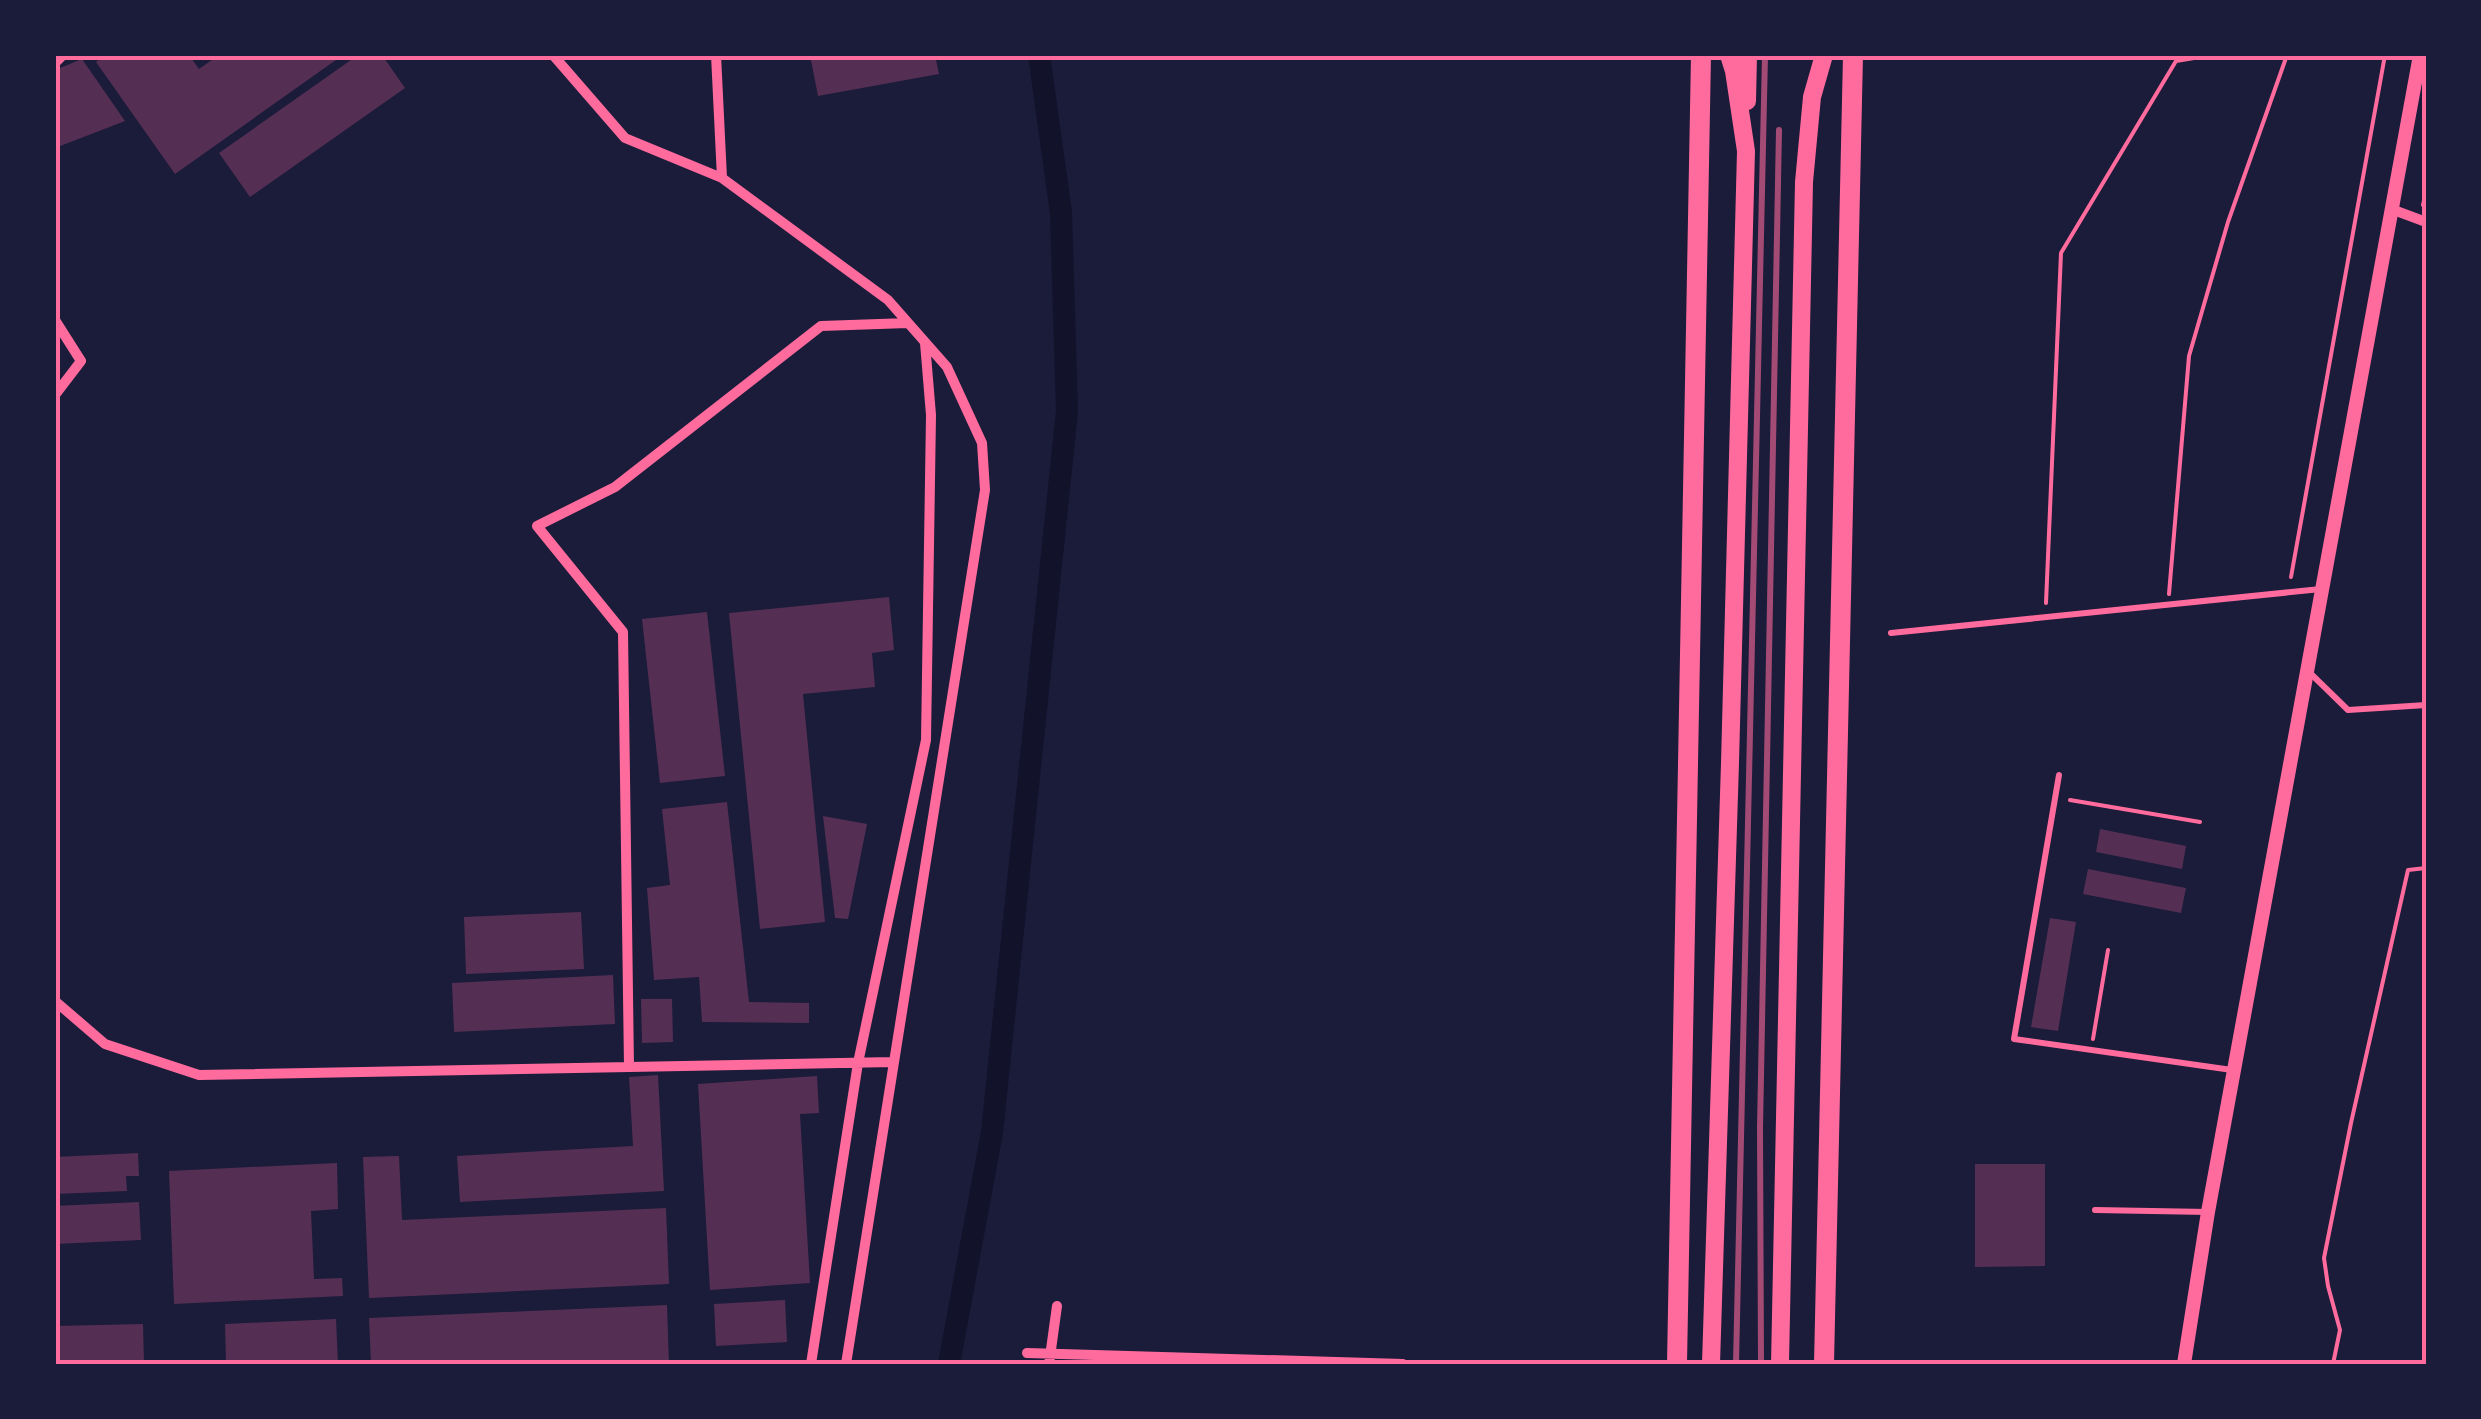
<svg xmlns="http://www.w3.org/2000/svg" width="2481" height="1419" viewBox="0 0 2481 1419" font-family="Signika,sans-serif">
  <rect width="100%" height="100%" fill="#1b1b3a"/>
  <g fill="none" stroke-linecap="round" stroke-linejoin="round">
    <path stroke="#12122b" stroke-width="22" d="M949,1364L992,1132L1067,411L1061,213L1039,55"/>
  </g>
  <path fill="#542f53" d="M106,55H189L199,69L219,55H343L175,174L96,62Z
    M358,55H382L405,88L250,197L219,153Z
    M810,55H935L939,74L818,96Z
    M82,59L125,121L55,148V70Z
    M889,597L894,650L872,653L875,687L803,694L825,922L760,929L729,613Z
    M707,612L725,776L660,783L642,619Z
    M727,802L749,1002L809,1003V1023L702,1022L699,977L654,980L647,888L670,885L662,809Z
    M823,816L867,824L848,919L835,918Z
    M2100,829L2186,846L2182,869L2096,852Z
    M2088,869L2186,888L2181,913L2083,894Z
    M581,912L584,969L466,974L464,917Z
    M2050,918L2076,922L2058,1031L2031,1027Z
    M613,975L615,1024L454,1032L452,983Z
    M641,999H672L673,1042L642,1043Z
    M658,1075L664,1191L460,1202L457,1156L633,1146L629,1077Z
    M817,1076L819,1113L800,1114L810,1283L710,1290L698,1084Z
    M138,1153L139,1176H126L127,1191L55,1194V1157Z
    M399,1156L402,1220L666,1208L669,1284L369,1298L363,1157Z
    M337,1163L338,1209L311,1211L314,1279L342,1278L343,1296L174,1304L169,1171Z
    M1975,1164H2045V1266L1975,1267Z
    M139,1202L141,1240L55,1244V1206Z
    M785,1300L787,1342L716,1346L714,1304Z
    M667,1305L669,1364H371L369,1318Z
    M336,1319L338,1364H226L225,1324Z
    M143,1324L144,1364H55V1326Z"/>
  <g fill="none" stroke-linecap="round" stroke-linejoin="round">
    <path stroke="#ff6b9d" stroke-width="4" d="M2423,205L2426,191
      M2291,577L2385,55
      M2169,594L2189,356L2228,222L2287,55
      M2046,603L2061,253L2176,61L2212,55
      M2070,800L2200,822
      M2093,1039L2108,950
      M2333,1364L2340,1330L2328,1286L2324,1258L2351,1123L2408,870L2426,868"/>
    <path stroke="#ff6b9d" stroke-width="6" d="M1891,633L2321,589
      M2307,670L2348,710L2426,705
      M2059,775L2014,1039L2232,1070
      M2095,1210L2208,1212"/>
    <path stroke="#ff6b9d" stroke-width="10" d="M553,55L625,138L722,178L888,300L947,367L982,443L985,490L846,1364
      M716,55L722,178
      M55,63L63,55
      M2391,209L2426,222
      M55,320L81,361L55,395
      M55,1001L105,1044L199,1075L893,1062
      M629,1067L623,632L537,526L615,487L821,326L908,323
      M1027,1353L1403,1364
      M811,1364L858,1063L926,740L931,415L925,343
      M1049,1364L1057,1306"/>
    <path stroke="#ff6b9d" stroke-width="14" d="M2184,1364L2208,1212L2420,55"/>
    <path stroke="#ff6b9d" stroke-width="18" d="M1747,101L1748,55
      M1711,1364L1730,763L1746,151L1734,71L1729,55
      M1780,1364L1804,182L1812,97L1824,55"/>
    <path stroke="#ff6b9d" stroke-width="20" d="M1677,1364L1701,55
      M1824,1364L1853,55"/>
    <path stroke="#a44b75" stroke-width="6" d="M1736,1364L1765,55
      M1761,1364L1760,1128L1779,130"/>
  </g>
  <rect width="2481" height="1419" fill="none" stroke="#1b1b3a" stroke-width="115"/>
  <rect x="58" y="58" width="2366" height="1304" fill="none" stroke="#ff6b9d" stroke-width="4"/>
</svg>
